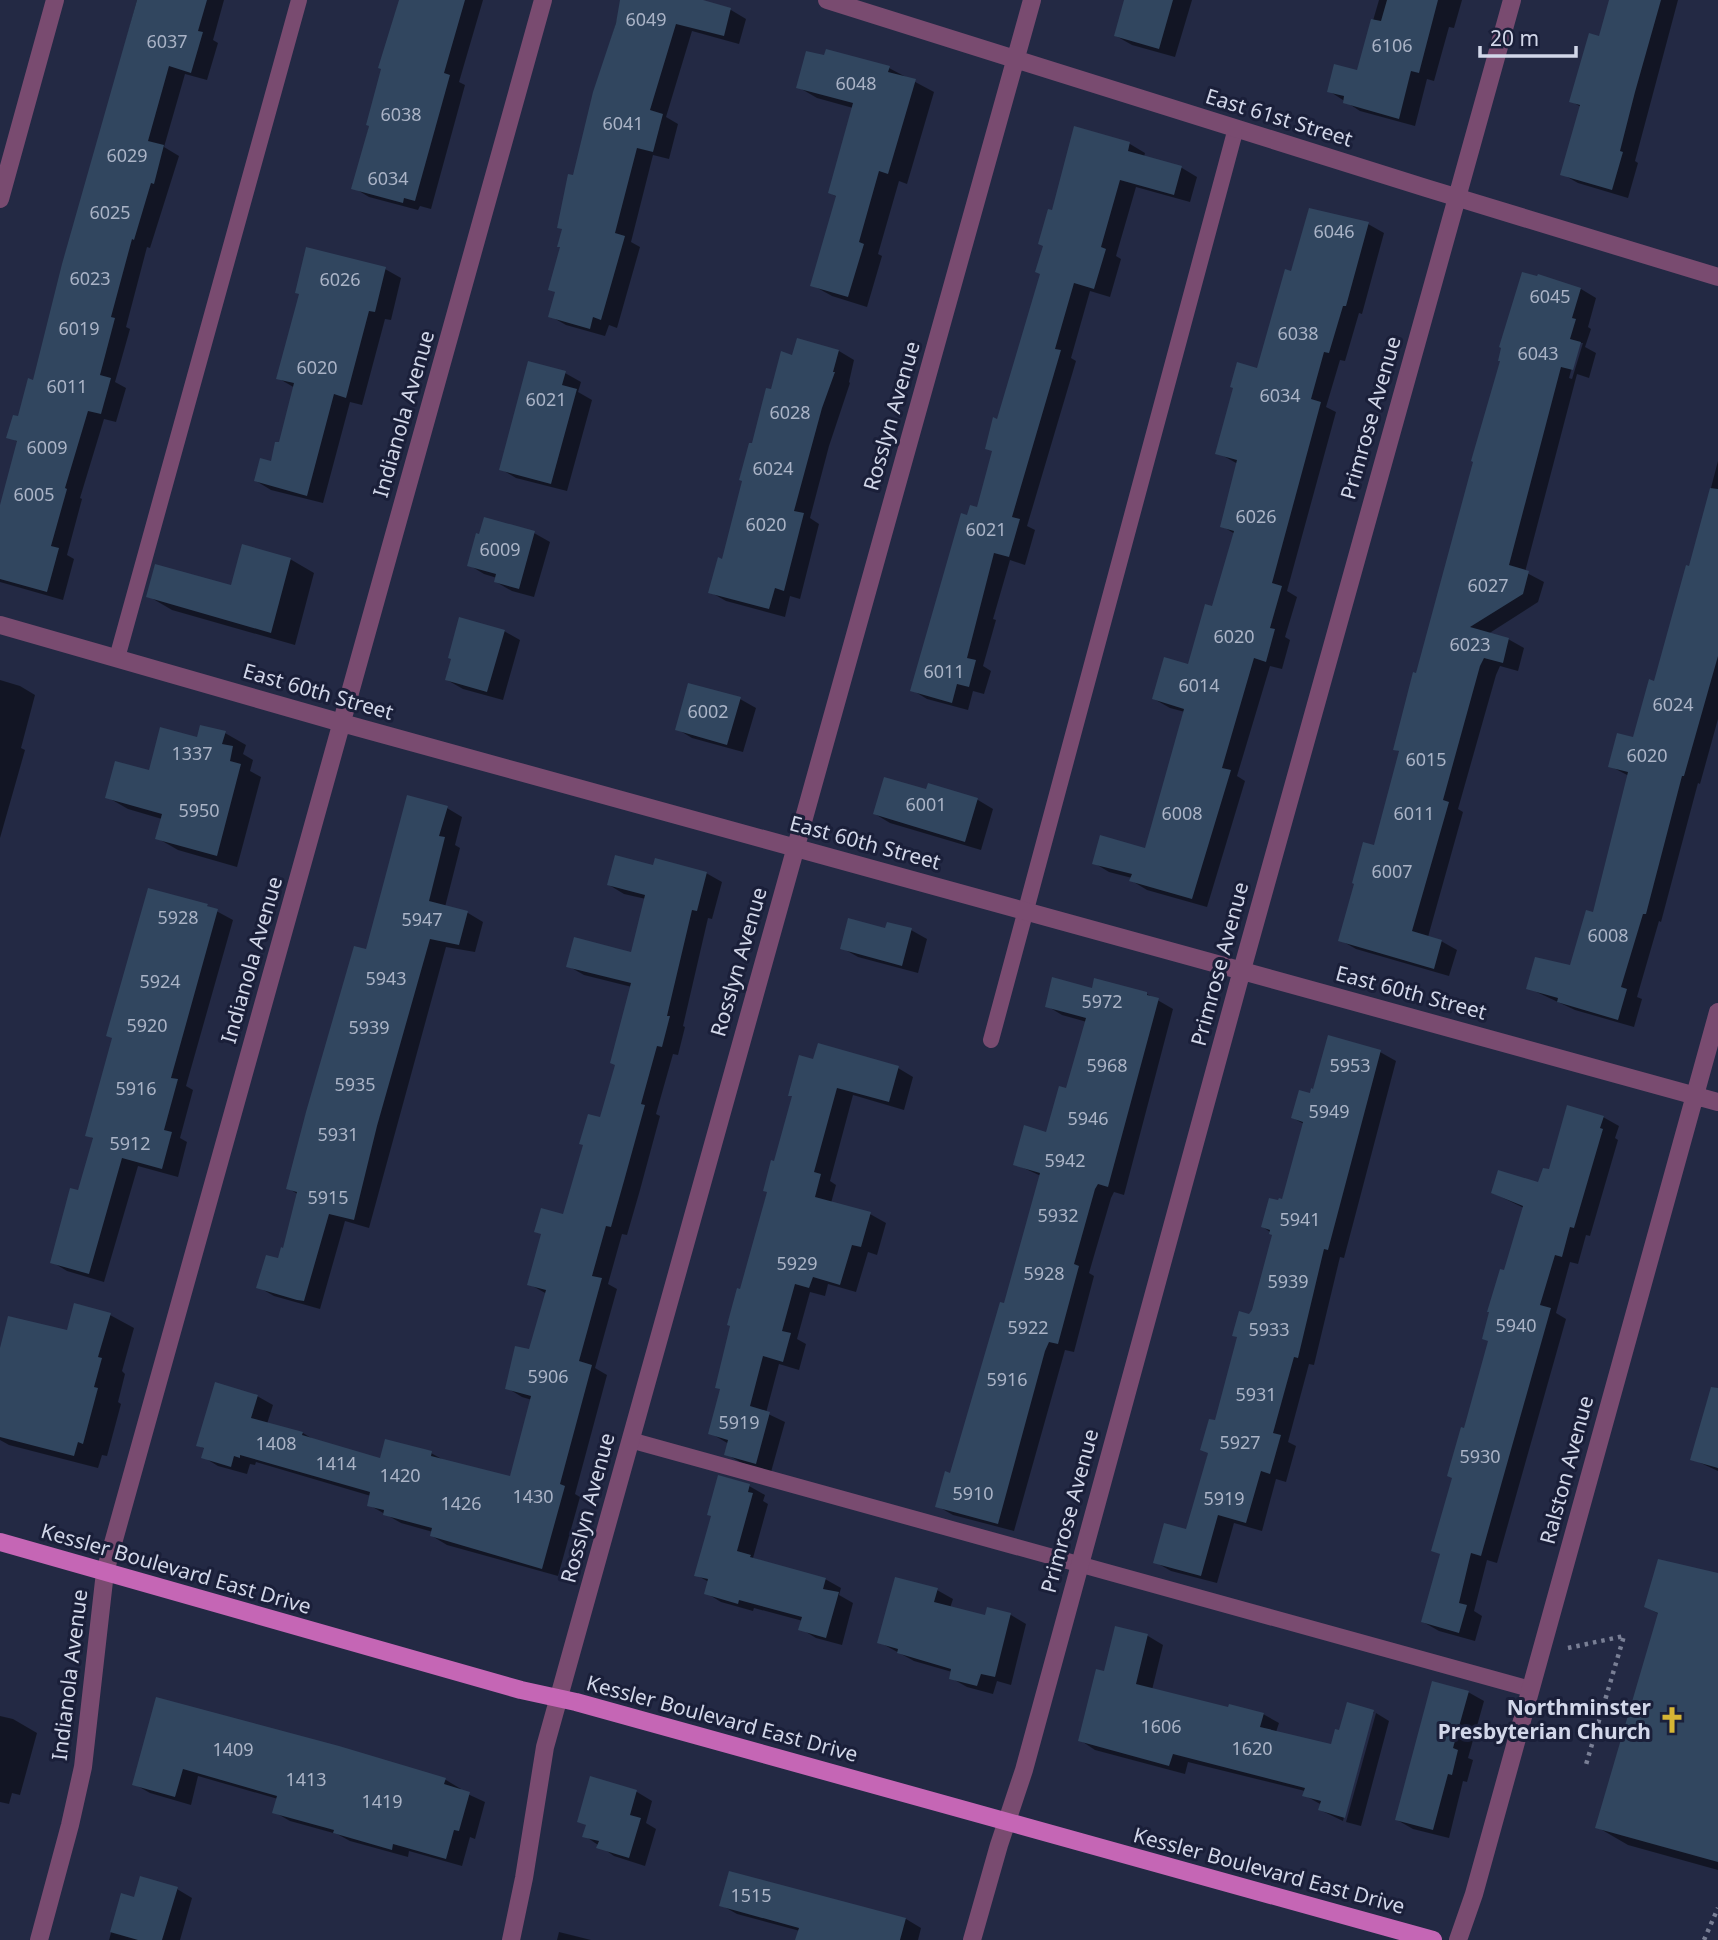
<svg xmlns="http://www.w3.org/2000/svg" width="1718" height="1940" viewBox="0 0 1718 1940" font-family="'Noto Sans',sans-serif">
  <rect width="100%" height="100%" fill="#232944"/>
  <path fill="#0007" fill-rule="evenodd" d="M137,0H224L213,40L218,43L207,80L185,74L164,147L179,156L150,248L147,247L126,327L130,329L115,382L126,388L116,422L104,419L80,498L82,499L67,555L74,559L63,600L0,582V530L18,442L9,437L20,418L34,382Z
    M400,0H483L459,82L465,85L431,209L420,206L418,210L369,197L354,188Z
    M623,0H679L731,10L746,19L739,44L692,31L666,117L678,124L669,159L653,155L631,242L640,247L617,328L609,325L605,336L566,325L550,316L557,293L550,289L561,248L574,177L595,93Z
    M1126,0H1192L1175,57L1132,45L1116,36Z
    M1379,0H1462L1454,28L1449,27L1434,81L1427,79L1415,126L1360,111L1329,91L1358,72Z
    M1610,0H1678L1635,161L1638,163L1628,198L1578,183L1562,174L1581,107L1571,101L1600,38Z
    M889,68L934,92L907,184L899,181L878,254L882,256L867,307L832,296L812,285L837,197L830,193L853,108L817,98L798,87Z
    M1075,128L1130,144L1145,153L1144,157L1182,168L1197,177L1190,202L1136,187L1116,256L1121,259L1110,297L1090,291L1071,358L1076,361L1027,526L1035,530L1025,565L1010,560L993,619L996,620L983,666L991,671L984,694L973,691L968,710L927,699L912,690L969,517L978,509L994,452L998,421L1042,274L1053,213Z
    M1368,224L1384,233L1362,314L1359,313L1345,361L1340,360L1326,407L1336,412L1287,591L1297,597L1285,637L1290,640L1282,669L1270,666L1237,776L1245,781L1207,907L1147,890L1132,881V878L1109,872L1094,863L1146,850L1185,712L1170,708L1154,699L1189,666L1214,608L1235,534L1222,526L1238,464L1218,453L1258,370L1292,273Z
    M385,269L401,278L391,320L385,319L362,405L350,402L323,503L271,490L256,481L272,463L280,444L295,388L278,378Z
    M1539,276L1581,289L1596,298L1588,327L1591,329L1585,347L1596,353L1589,378L1577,374L1525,572L1544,582L1538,602L1488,634L1508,639L1524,648L1518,671L1500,666L1496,675L1458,809L1463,812L1428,937L1441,941L1457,950L1449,976L1356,949L1340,940L1375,847L1400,752L1395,749ZM1579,343H1583L1572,379L1569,378Z
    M839,351L854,360L849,382L850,383L829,446L810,518L819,524L800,599L790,596L785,617L726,601L710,592L724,561L753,446L772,391L794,357Z
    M565,373L581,382L578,392L592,400L567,491L516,478L501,469Z
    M1718,461V719L1700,784L1698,783L1661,922L1659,921L1637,997L1642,999L1634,1027L1575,1010L1528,988L1571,967L1594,914L1629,776L1610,766L1634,739L1655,683L1690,568Z
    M534,533L550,542L534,597L512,591L496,582L497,578L484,574L469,565Z
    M290,559L314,573L295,645L172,610L148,596L232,587Z
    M504,631L520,640L503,700L463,689L447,680Z
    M0,680L20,686L35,695L21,748L25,750L0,838Z
    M740,699L756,708L743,752L692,738L677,729Z
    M225,733L246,745L243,754L253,760L250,771L261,777L237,867L178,850L157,838L162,819L128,809L107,797L150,772L199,739Z
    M929,785L978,800L993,809L981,850L890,823L875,814L927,792Z
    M447,808L462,817L455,845L460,848L445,907L468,913L483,922L475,952L446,947L369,1228L345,1221L320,1309L274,1296L258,1287L285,1250L299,1195L288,1188L367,951Z
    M655,867L706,873L722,882L712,919L708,918L683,1026L685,1027L678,1055L673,1054L656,1114L660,1116L640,1190L627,1235L622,1234L608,1284L617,1289L595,1368L607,1375L575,1494L580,1497L558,1576L447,1545L432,1536L433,1532L401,1523L369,1505L371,1496L256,1462L255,1465L250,1464L247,1474L218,1466L203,1457L205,1449L199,1446L257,1396L273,1405L267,1424L303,1433L316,1441L381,1460L431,1453L447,1462L511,1478L532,1400L522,1397L507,1388L531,1351L547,1294L529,1284L565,1216L601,1119L617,1065L632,987L584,975L568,966L632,954L646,899L624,894L609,885Z
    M149,890L207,906L233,920L186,1086L193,1090L180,1138L187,1142L178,1177L138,1166L104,1282L67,1271L52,1262L79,1192L94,1139L87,1135L113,1038Z
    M911,930L927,939L918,973L858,957L842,948L887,931Z
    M1093,990L1147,994L1173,1009L1124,1195L1114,1192L1111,1198L1089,1273L1094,1276L1074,1352L1065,1350L1014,1531L953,1515L937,1506L951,1475L1005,1305L1041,1176L1015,1164L1047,1134L1068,1090L1087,1022L1062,1015L1047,1006Z
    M1380,1052L1396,1061L1344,1258L1340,1257L1314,1365L1309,1364L1288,1442L1296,1446L1286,1482L1276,1479L1262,1531L1234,1523L1217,1583L1171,1571L1155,1562L1188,1531L1216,1423L1250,1316L1254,1311L1274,1235L1263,1227L1283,1201L1304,1124L1293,1118L1311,1095Z
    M814,1061L898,1068L913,1077L904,1110L853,1095L830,1181L836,1185L831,1203L870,1214L886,1223L877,1255L868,1252L856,1292L828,1284L825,1296L810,1292L797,1339L806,1344L799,1370L779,1364L766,1413L785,1422L771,1472L742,1463L726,1454L729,1444L710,1433L722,1390L742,1291L775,1163Z
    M1603,1117L1619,1126L1615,1138L1618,1140L1590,1236L1586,1235L1578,1264L1570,1262L1556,1313L1566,1319L1497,1563L1487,1560L1474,1611L1482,1616L1475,1641L1439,1631L1423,1622L1442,1555L1434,1550L1489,1341L1505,1272L1524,1208L1493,1193L1539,1184Z
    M110,1315L134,1328L122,1371L125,1374L118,1402L121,1404L107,1456L102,1455L98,1468L9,1445L0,1440V1355Z
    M1718,1410V1471L1692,1459Z
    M749,1486L765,1495L763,1501L768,1504L753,1558L825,1579L841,1588L839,1595L853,1603L842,1645L816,1638L801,1629L803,1621L754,1608L753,1611L721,1602L706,1593L709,1582L696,1575Z
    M1718,1575V1870L1628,1845L1597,1827L1659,1614L1646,1607Z
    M937,1590L953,1599L950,1608L986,1617L988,1609L1011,1615L1026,1624L1011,1685L997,1681L993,1694L967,1687L951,1678L952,1672L914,1661L879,1642Z
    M1116,1628L1148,1636L1163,1645L1152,1690L1230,1710L1263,1714L1279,1723L1276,1732L1332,1746L1340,1732L1348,1704L1375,1713H1372L1343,1821L1320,1810L1322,1805L1304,1795L1305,1791L1188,1762L1185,1774L1095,1750L1080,1740L1105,1673Z
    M1468,1692L1484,1701L1468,1758L1473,1760L1467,1782L1463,1781L1449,1838L1413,1829L1397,1820Z
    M157,1699L446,1780L461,1789V1791L485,1802L475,1839L470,1837L462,1866L409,1851L408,1857L350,1841L337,1834L290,1821L274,1812L278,1799L198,1776L191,1805L150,1793L134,1784Z
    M1376,1713L1389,1721L1361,1826L1346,1822Z
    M0,1716L13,1719L37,1733L20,1795L12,1793L9,1804L0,1802Z
    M592,1778L637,1792L652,1801L646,1823L656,1829L645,1866L614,1856L585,1836L588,1826L579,1821Z
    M177,1889L192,1898L180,1940H109L122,1895L135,1899Z
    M721,1905L906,1919L921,1928L918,1940H797L800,1931L737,1914Z
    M559,1932L591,1940H557Z"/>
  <path fill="#31465f" d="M137,0H207L198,31L203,32L191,73L169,66L148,141L164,145L154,184L151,183L134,240L132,239L111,317L115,318L100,375L111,378L101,414L88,411L65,488L67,489L51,546L59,548L47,592L0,579V505L17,441L6,438L13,415L18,416L28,378L33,380L62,264Z
    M399,0H465L444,73L450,75L415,201L404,198L403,203L351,189L369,126L366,125L381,69L378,68Z
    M620,0H703L731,8L724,36L676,24L650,110L663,114L653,152L637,148L615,233L625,236L601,320L593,317L590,329L548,317L555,292L548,290L560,247H557L562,229L557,228L568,174L573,175L593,92L616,23Z
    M1124,0H1173L1159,49L1114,36Z
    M1387,0H1438L1419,73L1411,71L1399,119L1343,103L1344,96L1327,92L1334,64L1357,70L1371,19L1381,21Z
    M1609,0H1661L1635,92L1620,151L1623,152L1612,190L1560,175L1580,105L1569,102L1589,33L1599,36Z
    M826,49L890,66L888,72L916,79L888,174L879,171L859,242L864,244L848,297L810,286L836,196L828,193L853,103L796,88L806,51L824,55Z
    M1074,126L1130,142L1128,151L1182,166L1174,195L1120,180L1101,247L1106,249L1094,289L1074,283L1055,349L1061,350L1012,517L1020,519L1009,557L994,553L967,658L976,660L969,687L957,684L952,703L910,691L961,513L967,515L970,505L977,507L992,451L985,449L993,417L997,419L1040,274L1035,272L1043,246L1038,244L1048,209L1052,210Z
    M1309,208L1369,222L1346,306H1343L1329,353L1324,352L1311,399L1321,402L1272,583L1282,586L1270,628L1275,629L1266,662L1254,658L1222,768L1231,770L1192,899L1129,881L1132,874L1092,864L1100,835L1145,848L1184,709L1152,699L1164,657L1188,664L1205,604L1212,606L1234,531L1220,527L1237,460L1215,454L1233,388L1230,387L1237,362L1257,368L1285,269L1291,271Z
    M306,247L386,267L375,312L369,311L346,398L334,394L307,496L254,481L260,458L271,461L275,442H279L294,383L276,379L299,294L295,293Z
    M1522,272L1537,276L1538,274L1581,288L1572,318L1576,319L1570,339L1581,342L1573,370L1561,367L1509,565L1529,571L1523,594L1470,627L1509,638L1503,663L1484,658L1480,666L1443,800L1449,802L1412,931L1442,940L1434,969L1338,941L1354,884L1352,883L1363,842L1374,845L1399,751L1393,750L1413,672L1416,673L1473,462L1471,461L1500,361H1498L1501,348L1499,347Z
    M797,338L839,350L833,372H835L822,408L794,511L804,513L784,591L775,588L769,609L708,593L718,557L722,559L742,481L739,480L749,443H752L766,388L771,389L781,351L792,355Z
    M528,361L566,371L562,385L577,389L551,484L499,470Z
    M1710,488L1718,489V656L1684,776H1682L1646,914H1643L1621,987L1627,989L1618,1020L1557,1002L1558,998L1526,989L1535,957L1570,965L1586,910L1593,912L1628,772L1608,767L1617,733L1633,737L1649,679L1654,681L1686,565L1689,566Z
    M484,517L535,531L519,589L494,582L496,574L467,566L476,533L479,534Z
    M242,544L291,558L271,633L146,597L155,564L231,585Z
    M459,617L505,630L487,692L445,680L451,659L448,658Z
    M688,683L741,697L727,745L675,730Z
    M200,725L226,731L222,744L233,746L230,761L241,764L217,856L155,839L162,814L105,798L115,761L149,770L160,727L197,737Z
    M884,777L926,789L928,783L978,798L965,842L873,814Z
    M407,795L448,806L439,836L445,837L429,901L468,911L459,945L430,939L377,1126L354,1220L329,1214L304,1301L297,1300L256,1288L266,1255L278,1258L281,1247L283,1248L297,1192L286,1189L306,1112L354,946L366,949Z
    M615,855L653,865L655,858L707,872L697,911L692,910L667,1016H670L662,1047L657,1046L641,1104L645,1105L624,1181L611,1227L606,1226L592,1276L602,1278L579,1361L592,1365L560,1484L565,1486L542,1569L430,1536L432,1528L383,1515L384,1510L367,1506L370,1492L240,1455V1458L234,1456L231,1467L201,1458L204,1448L196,1446L215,1382L258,1395L251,1418L303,1432L302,1435L380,1458L385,1439L432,1451L431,1456L510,1476L531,1396L505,1389L515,1346L529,1349L546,1290L527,1285L541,1234L534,1232L541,1208L563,1214L583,1145L579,1144L588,1114L600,1117L615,1065L610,1063L631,983L566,967L574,937L631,952L645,895L607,885Z
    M148,888L208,904L207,906L218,909L171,1078L178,1079L164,1130L172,1132L162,1169L122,1158L89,1274L50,1263L70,1188L78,1190L93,1138L85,1136L112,1038L106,1036Z
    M848,918L885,928L887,922L912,928L902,966L840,949Z
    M1052,977L1092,988L1094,978L1147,992V995L1159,998L1108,1187L1098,1184L1095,1189L1074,1264L1079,1266L1058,1344L1049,1342L1045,1351L998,1524L935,1507L945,1471L950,1473L1000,1302L1004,1303L1040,1173L1013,1165L1024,1125L1046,1132L1059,1086L1066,1088L1086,1018L1045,1007Z
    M1328,1035L1381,1050L1328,1250L1324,1249L1298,1358L1294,1357L1273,1433L1281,1435L1270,1474L1261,1471L1246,1523L1218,1515L1201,1576L1153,1563L1164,1523L1186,1529L1208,1453L1200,1450L1209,1419L1215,1420L1237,1337L1232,1336L1239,1311L1249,1314L1252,1310L1272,1235L1269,1234L1270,1230L1261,1227L1269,1198L1278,1200L1279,1198L1282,1199L1302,1126L1303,1122L1291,1118L1299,1090L1310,1093L1311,1088L1313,1089Z
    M818,1043L899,1066L889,1102L837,1088L814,1172L821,1174L815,1197L871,1212L861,1247L852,1245L840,1285L813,1277L809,1288L795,1284L782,1331L791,1333L783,1362L763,1356L750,1406L770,1412L756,1464L724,1455L728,1440L708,1434L720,1389L715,1388L730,1326L727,1325L737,1288L740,1289L767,1192L763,1191L771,1160L774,1161L792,1096H788L799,1055L813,1059Z
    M1567,1105L1604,1116L1600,1128L1603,1129L1574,1228L1570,1227L1562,1257L1555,1255L1540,1305L1551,1308L1481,1556L1471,1553L1459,1603L1467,1605L1459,1633L1421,1622L1440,1554L1431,1551L1452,1478L1447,1476L1461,1427L1464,1428L1488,1341L1482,1339L1489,1312H1487L1500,1269L1504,1270L1523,1206L1491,1193L1498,1170L1538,1182L1543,1168L1549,1169Z
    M74,1303L111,1313L98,1357L102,1358L94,1387L98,1388L83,1444L78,1442L74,1456L0,1437V1348L8,1316L67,1330Z
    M1711,1387L1718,1388V1468L1690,1460Z
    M718,1475L750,1484L748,1492L753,1493L737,1551L751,1555L750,1557L826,1578L823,1589L839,1592L826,1638L798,1630L802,1617L739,1600L738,1604L704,1594L708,1579L694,1576L711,1516L707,1515Z
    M1658,1559L1718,1573V1862L1595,1828L1658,1613L1644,1607Z
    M895,1577L938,1588L934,1602L985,1615L987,1607L1011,1613L995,1677L981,1674L977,1686L949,1679L951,1669L897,1653L898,1649L877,1643Z
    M1115,1626L1148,1634L1136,1684L1228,1707L1229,1704L1264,1713L1260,1727L1331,1744L1335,1729L1339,1730L1347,1702L1374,1710L1345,1818L1318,1810L1321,1801L1302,1796L1305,1788L1173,1754L1169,1766L1078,1741L1096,1669L1104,1671Z
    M1432,1681L1469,1691L1453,1748L1458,1750L1452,1775L1448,1774L1433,1830L1395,1820Z
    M156,1697L339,1746L446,1778L444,1784L470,1792L459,1831L454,1830L446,1859L393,1844L392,1850L333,1833L334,1830L272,1813L277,1796L183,1769L175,1797L132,1785Z
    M590,1776L637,1790L630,1815L641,1818L629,1858L596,1848L599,1841L582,1837L586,1825L577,1822Z
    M729,1871L906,1918L900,1940H795L799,1928L719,1906Z
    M140,1876L178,1887L162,1940H138L110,1932L121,1893L134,1897Z"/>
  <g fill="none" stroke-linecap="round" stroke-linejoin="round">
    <path stroke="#797f95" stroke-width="4.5" stroke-dasharray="3.5 5" stroke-linecap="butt" d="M1568,1648L1624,1636L1585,1768
      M1704,1940L1718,1908"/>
    <path stroke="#794b70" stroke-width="16" d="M117,658L299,0
      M991,1040L1236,128
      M630,1440L1530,1689"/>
    <path stroke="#794b70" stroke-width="18" d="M827,0L1426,188L1718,277
      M0,199L55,0
      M0,625L342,723L1718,1102
      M39,1940L70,1825L83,1767L105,1572L543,0
      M511,1940L524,1878L545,1747L1032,0
      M972,1940L999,1845L1024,1770L1242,970L1512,0
      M1458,1940L1474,1894L1718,1012"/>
    <path stroke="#c566b5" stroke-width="18" d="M0,1542L521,1690L576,1702L1433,1940"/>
  </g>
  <defs>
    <symbol id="church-bare" viewBox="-9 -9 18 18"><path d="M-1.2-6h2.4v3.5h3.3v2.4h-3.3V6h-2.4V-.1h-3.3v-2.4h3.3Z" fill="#d6b534" stroke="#1a1f39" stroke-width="2.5" paint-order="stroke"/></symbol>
  </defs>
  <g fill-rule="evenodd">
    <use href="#church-bare" x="1653" y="1701" width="38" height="38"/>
  </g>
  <g text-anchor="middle" stroke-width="6" stroke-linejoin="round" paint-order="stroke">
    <g font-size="18" fill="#aab3c6">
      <text x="646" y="26">6049</text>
      <text x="167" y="48">6037</text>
      <text x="1392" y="52">6106</text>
      <text x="856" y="90">6048</text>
      <text x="401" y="121">6038</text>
      <text x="623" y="130">6041</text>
      <text x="127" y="162">6029</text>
      <text x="388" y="185">6034</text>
      <text x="110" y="219">6025</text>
      <text x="1334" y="238">6046</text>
      <text x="90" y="285">6023</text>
      <text x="340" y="286">6026</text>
      <text x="1550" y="303">6045</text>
      <text x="79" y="335">6019</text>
      <text x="1298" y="340">6038</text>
      <text x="1538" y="360">6043</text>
      <text x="317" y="374">6020</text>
      <text x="67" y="393">6011</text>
      <text x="1280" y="402">6034</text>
      <text x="546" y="406">6021</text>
      <text x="790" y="419">6028</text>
      <text x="47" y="454">6009</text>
      <text x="773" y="475">6024</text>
      <text x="34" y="501">6005</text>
      <text x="1256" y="523">6026</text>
      <text x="766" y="531">6020</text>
      <text x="986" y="536">6021</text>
      <text x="500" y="556">6009</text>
      <text x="1488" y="592">6027</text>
      <text x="1234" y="643">6020</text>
      <text x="1470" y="651">6023</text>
      <text x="944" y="678">6011</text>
      <text x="1199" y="692">6014</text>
      <text x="1673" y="711">6024</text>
      <text x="708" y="718">6002</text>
      <text x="192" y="760">1337</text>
      <text x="1647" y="762">6020</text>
      <text x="1426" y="766">6015</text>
      <text x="926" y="811">6001</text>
      <text x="199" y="817">5950</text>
      <text x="1182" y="820">6008</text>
      <text x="1414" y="820">6011</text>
      <text x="1392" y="878">6007</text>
      <text x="178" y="924">5928</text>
      <text x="422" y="926">5947</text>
      <text x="1608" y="942">6008</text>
      <text x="386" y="985">5943</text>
      <text x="160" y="988">5924</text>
      <text x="1102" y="1008">5972</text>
      <text x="147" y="1032">5920</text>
      <text x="369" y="1034">5939</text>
      <text x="1107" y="1072">5968</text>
      <text x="1350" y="1072">5953</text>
      <text x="355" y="1091">5935</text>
      <text x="136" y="1095">5916</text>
      <text x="1329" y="1118">5949</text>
      <text x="1088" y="1125">5946</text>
      <text x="338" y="1141">5931</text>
      <text x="130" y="1150">5912</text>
      <text x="1065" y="1167">5942</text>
      <text x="328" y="1204">5915</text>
      <text x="1058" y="1222">5932</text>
      <text x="1300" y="1226">5941</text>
      <text x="797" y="1270">5929</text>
      <text x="1044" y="1280">5928</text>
      <text x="1288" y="1288">5939</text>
      <text x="1516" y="1332">5940</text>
      <text x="1028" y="1334">5922</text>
      <text x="1269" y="1336">5933</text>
      <text x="548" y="1383">5906</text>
      <text x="1007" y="1386">5916</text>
      <text x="1256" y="1401">5931</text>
      <text x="739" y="1429">5919</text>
      <text x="1240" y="1449">5927</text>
      <text x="276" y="1450">1408</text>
      <text x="1480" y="1463">5930</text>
      <text x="336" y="1470">1414</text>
      <text x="400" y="1482">1420</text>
      <text x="973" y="1500">5910</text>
      <text x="533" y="1503">1430</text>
      <text x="1224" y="1505">5919</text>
      <text x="461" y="1510">1426</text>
      <text x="1161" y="1733">1606</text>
      <text x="1252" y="1755">1620</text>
      <text x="233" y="1756">1409</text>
      <text x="306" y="1786">1413</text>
      <text x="382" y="1808">1419</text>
      <text x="751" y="1902">1515</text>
    </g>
    <g font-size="21" fill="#d2d7e9" stroke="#1a1f39">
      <text transform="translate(1279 118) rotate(17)" y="7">East 61st Street</text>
      <text transform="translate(404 414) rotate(-74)" y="7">Indianola Avenue</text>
      <text transform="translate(892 416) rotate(-74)" y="7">Rosslyn Avenue</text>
      <text transform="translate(1371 418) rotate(-74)" y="7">Primrose Avenue</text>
      <text transform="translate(318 692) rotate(16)" y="7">East 60th Street</text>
      <text transform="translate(865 843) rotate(15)" y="7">East 60th Street</text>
      <text transform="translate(252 960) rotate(-74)" y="7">Indianola Avenue</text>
      <text transform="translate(739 962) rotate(-74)" y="7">Rosslyn Avenue</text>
      <text transform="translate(1220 964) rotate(-75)" y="7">Primrose Avenue</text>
      <text transform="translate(1411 993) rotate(15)" y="7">East 60th Street</text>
      <text transform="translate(1567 1470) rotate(-75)" y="7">Ralston Avenue</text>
      <text transform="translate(588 1508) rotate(-75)" y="7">Rosslyn Avenue</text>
      <text transform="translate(1070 1511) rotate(-75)" y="7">Primrose Avenue</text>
      <text transform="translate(176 1569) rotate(16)" y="7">Kessler Boulevard East Drive</text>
      <text transform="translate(70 1675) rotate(-83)" y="7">Indianola Avenue</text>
      <text transform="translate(722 1719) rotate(15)" y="7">Kessler Boulevard East Drive</text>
      <text transform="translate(1269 1871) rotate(15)" y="7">Kessler Boulevard East Drive</text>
    </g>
    <g font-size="21" font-weight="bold" fill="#d2d7e9" stroke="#1a1f39" text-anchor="end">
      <text x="1651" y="1715">Northminster<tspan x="1651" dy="24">Presbyterian Church</tspan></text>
    </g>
  </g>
  <path d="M1480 46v10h96v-10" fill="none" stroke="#d2d7e9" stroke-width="3.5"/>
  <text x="1490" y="46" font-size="21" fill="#d2d7e9" stroke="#1a1f39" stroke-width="5" paint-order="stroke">20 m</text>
</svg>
